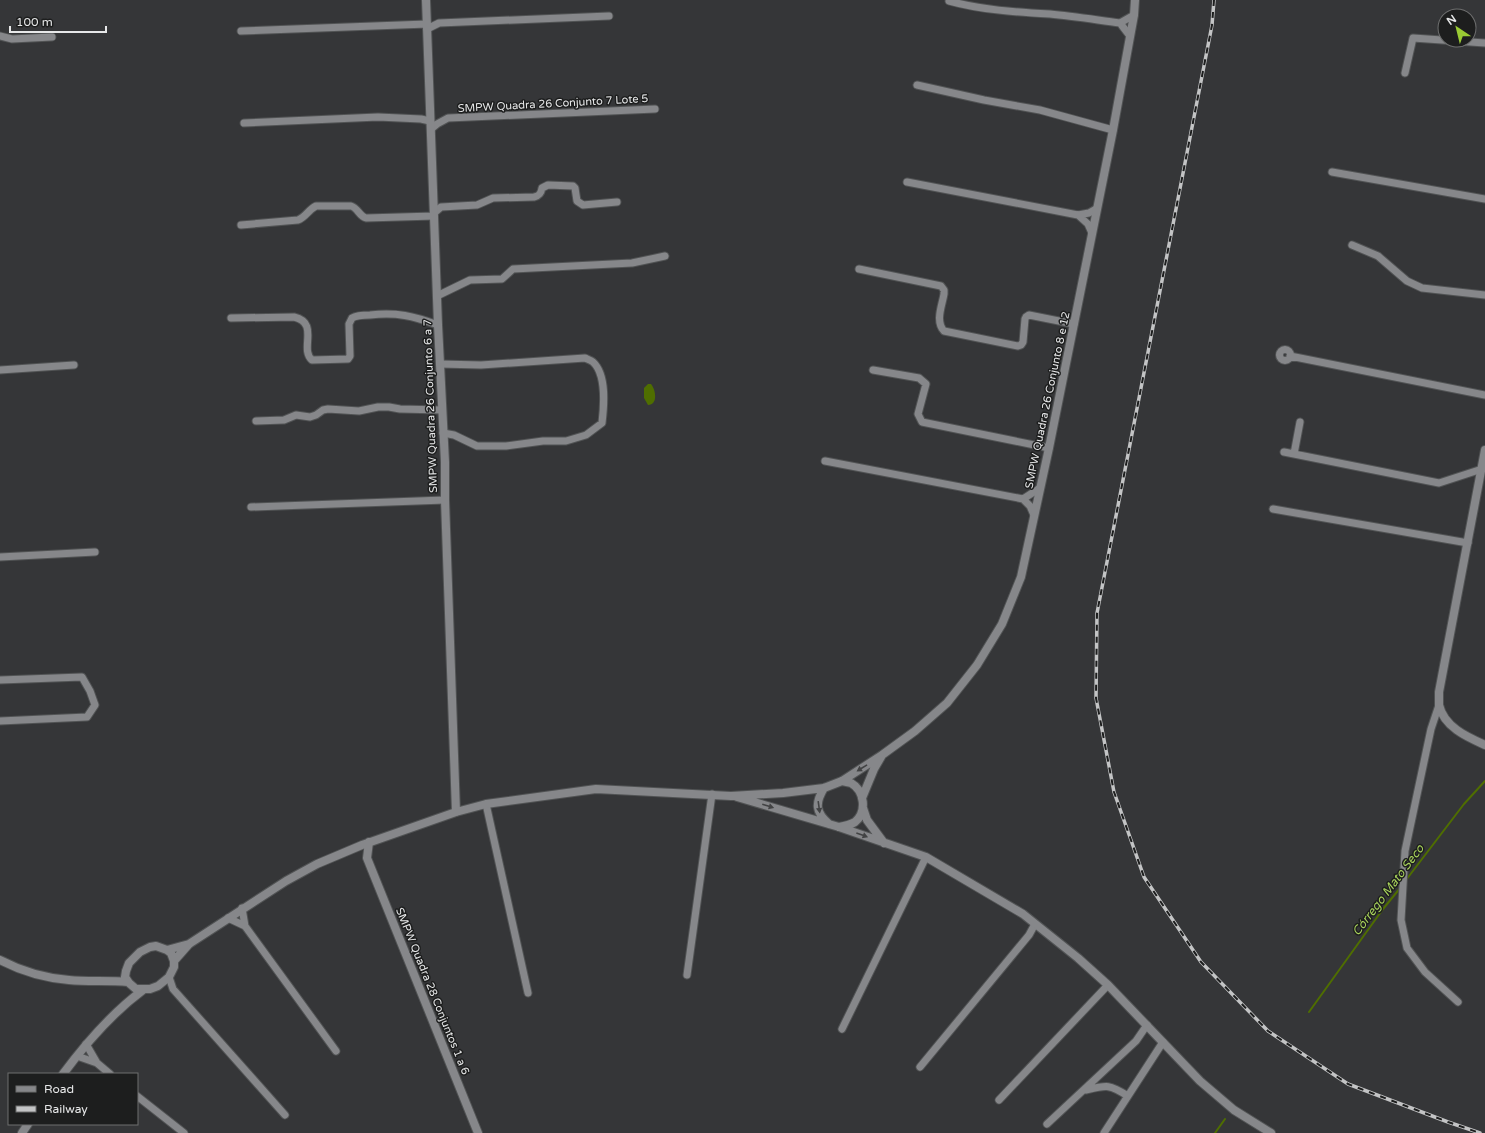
<svg xmlns="http://www.w3.org/2000/svg" width="1485" height="1133" viewBox="0 0 1485 1133" font-family="'Varela Round',sans-serif">
  <rect width="100%" height="100%" fill="#353638"/>
  <path fill="#4f6e00" d="M648,384H651C656,390 658,405 648,405L644,398V388Z"/>
  <g fill="none" stroke-linecap="round" stroke-linejoin="round">
    <path stroke="#4f6e00" stroke-width="2" d="M1406,880L1464,804L1485,781
      M1309,1012L1383,909L1401,887
      M1215,1133L1225,1119"/>
    <defs>
      <path id="minor" d="M949,1C982,10 1015,12 1050,14C1073,16 1097,20 1120,23L1134,15
        M1120,23L1130,36
        M427,29L439,23L609,16
        M241,31L427,24
        M0,36L12,39L52,37
        M1405,73L1413,38L1485,43
        M917,85L984,100L1040,110L1113,130
        M244,123L378,117L421,119L430,121
        M431,129L437,124L448,118L655,109
        M1332,172L1485,199
        M907,182L1078,215L1089,213L1096,209
        M434,213L441,207L477,205L493,198L534,197C539,196 541,194 542,188L548,185L573,186L575,188L577,201L583,205L617,202
        M1078,215L1088,224L1092,233
        M241,225L298,220C306,217 308,210 316,206H351C358,208 359,216 366,218L434,216
        M1352,245L1378,256L1407,281L1422,288L1485,295
        M859,269L941,286L944,290V294C942,306 935,321 944,331L1018,346L1021,345L1023,342L1025,319L1026,317L1029,315L1074,324
        M437,296L470,280L502,279L513,269L632,263L665,256
        M231,318L294,317C320,323 299,349 312,360L348,359L350,356L349,324L352,318C357,315 364,315 370,315C397,312 413,316 438,325
        M1279.5 355a5.5 5.5 0 1 1 11 0a5.5 5.5 0 1 1-11 0Z
        M1290,356L1485,395
        M440,364L481,365L585,358C587,359 591,360 593,362C607,375 604,406 602,423L586,435L566,441H543L506,446H477L454,435L443,433
        M0,370L74,365
        M873,370L919,378L926,384L918,414L922,422L1049,448
        M256,421L284,420L296,415L310,417L316,415L323,410L328,409L359,411L378,407H389L400,409L442,410
        M1284,452L1439,483L1482,469
        M1294,454L1300,422
        M825,461L1023,499L1030,506L1034,515
        M1023,499L1040,488
        M251,507L445,500
        M1273,509L1468,543
        M0,557L95,552
        M0,680L82,677L90,691L95,705L87,717L0,721
        M1439,705L1431,729L1405,851L1401,920L1407,948L1425,972L1458,1002
        M486,804L528,993
        M242,908L245,926L336,1051
        M228,918L245,926
        M687,975L712,794
        M169,977L173,989L285,1115
        M842,1029L926,857
        M86,1044L97,1063
        M77,1056L97,1063L110,1074
        M920,1067L1029,935L1035,924
        M1086,1090C1107,1085 1109,1084 1128,1096
        M137,1096L184,1133
        M999,1100L1108,985
        M1047,1124L1136,1041L1147,1025
        M1104,1133L1163,1042"/>
      <path id="tertiary" d="M426,0L438,325L445,462V500L456,812
        M1485,450L1439,692C1439,696 1439,701 1439,705C1444,727 1467,737 1485,745
        M824,788C815,803 815,812 829,824
        M737,797L839,827L926,857L1023,914L1078,958L1108,985L1200,1081L1234,1110L1271,1133
        M862,798L874,769L881,757
        M863,808L867,820L884,843
        M839,827C845,826 850,825 855,822C867,812 865,791 851,783C848,782 844,782 842,781
        M369,842L367,858L478,1133
        M167,950L189,944
        M0,960C21,971 45,978 69,980C88,982 108,980 128,982
        M174,961L171,953L167,950L156,946L150,947L140,952L129,963L126,971L125,977L129,983L136,989H150L158,986L169,977L174,967V961L189,944L286,881L317,864L362,845L456,812L486,804L596,789L731,796L783,793L824,788L842,781L882,755L915,731L947,703L977,665L1002,624L1021,577L1049,448L1113,130L1134,15L1135,0
        M63,1074C86,1043 112,1013 143,990
        M22,1133L28,1124"/>
    </defs>
    <use href="#minor" stroke="#515354" stroke-width="9"/>
    <use href="#tertiary" stroke="#515354" stroke-width="10"/>
    <use href="#minor" stroke="#86878a" stroke-width="7"/>
    <use href="#tertiary" stroke="#86878a" stroke-width="8"/>
    <defs>
      <path id="rail" d="M1214,0L1212,25L1097,613L1096,698L1114,792L1144,877L1201,962L1268,1031L1348,1084L1448,1122L1480,1133"/>
    </defs>
    <use href="#rail" stroke="#c3c4c5" stroke-width="3.5"/>
    <use href="#rail" stroke="#1d1e1e" stroke-width="2" stroke-dasharray="6" stroke-linecap="butt"/>
  </g>
  <defs><path id="oneway-solid" d="M-6-.8H1V-3.2L6.5 0L1 3.2V.8H-6Z"/></defs>
  <g fill="#424344">
    <use href="#oneway-solid" transform="translate(862 768) rotate(148)"/>
    <use href="#oneway-solid" transform="translate(768 806) rotate(17)"/>
    <use href="#oneway-solid" transform="translate(819 807) rotate(82)"/>
    <use href="#oneway-solid" transform="translate(862 835) rotate(20)"/>
  </g>
  <g text-anchor="middle" stroke-width="3" stroke-linejoin="round" paint-order="stroke">
    <g font-size="11" fill="#e7e8e9" stroke="#1d1e1e">
      <text transform="translate(553 103) rotate(-3)" y="4">SMPW Quadra 26 Conjunto 7 Lote 5</text>
      <text transform="translate(1047 400) rotate(-78)" y="4">SMPW Quadra 26 Conjunto 8 e 12</text>
      <text transform="translate(430 406) rotate(-92)" y="4">SMPW Quadra 26 Conjunto 6 a 7</text>
      <text transform="translate(433 991) rotate(68)" y="4">SMPW Quadra 28 Conjuntos 1 a 6</text>
    </g>
    <g font-size="12" font-style="italic" fill="#aad55c" stroke="#1d1e1e">
      <text transform="translate(1388 890) rotate(-53)" y="4">Córrego Mato Seco</text>
    </g>
  </g>
  <rect x="8" y="1073" width="130" height="52" fill="#1d1e1e" stroke="#6e6f6f"/>
  <rect x="16" y="1086" width="20" height="6" fill="#86878a" stroke="#6e6f6f"/>
  <text x="44" y="1093" font-size="12" fill="#e7e8e9">Road</text>
  <rect x="16" y="1106" width="20" height="6" fill="#c3c4c5" stroke="#6e6f6f"/>
  <text x="44" y="1113" font-size="12" fill="#e7e8e9">Railway</text>
  <g transform="translate(1457 28) rotate(325)"><circle r="19" fill="#1d1e1e" stroke="#6e6f6f"/>
  <path d="M0-3L7 15L0 10L-7 15Z" fill="#9acb34"/>
  <text y="-6" font-size="11" font-weight="bold" text-anchor="middle" fill="#e7e8e9">N</text>
  </g>
  <path d="M10 26v6h96v-6" fill="none" stroke="#e7e8e9" stroke-width="2"/>
  <text x="16" y="26" font-size="12" fill="#e7e8e9" stroke="#1d1e1e" stroke-width="3" paint-order="stroke">100 m</text>
</svg>
